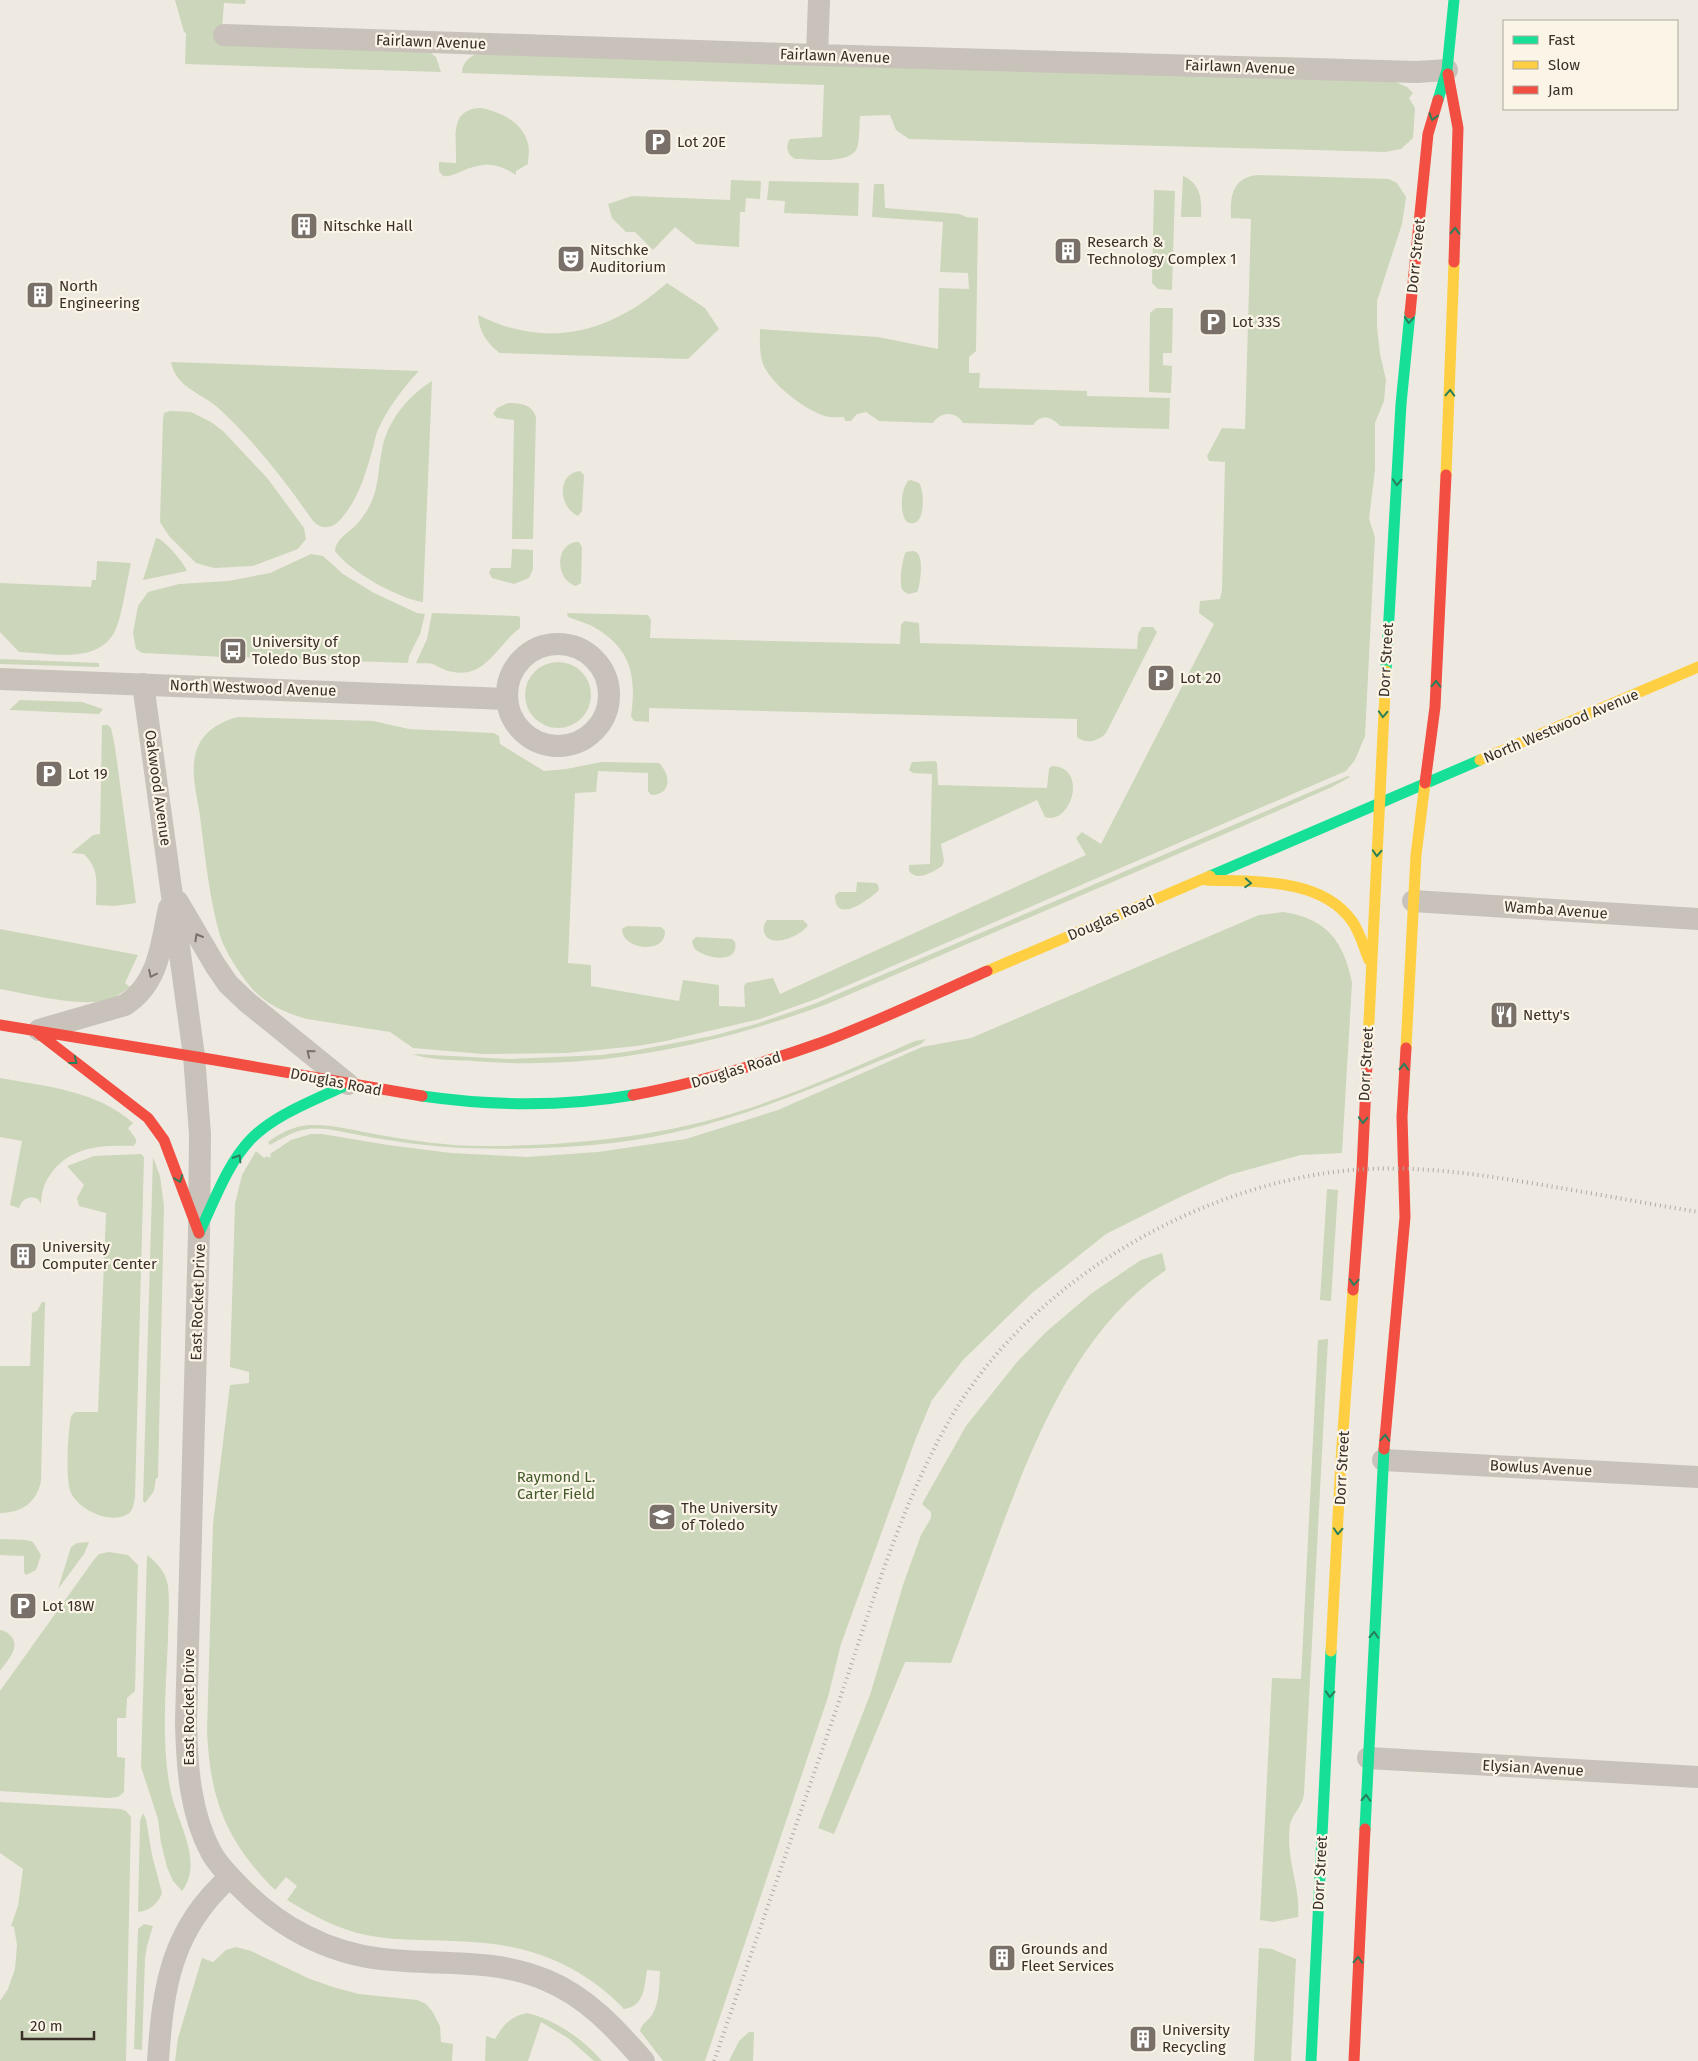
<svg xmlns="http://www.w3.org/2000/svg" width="1698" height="2061" viewBox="0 0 1698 2061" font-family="'Fira Sans',sans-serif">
  <rect width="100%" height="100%" fill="#eeeae1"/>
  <path fill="#ccd6ba" d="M175,0H246L245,4L224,3L222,29L427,50L436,57L441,72L185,64L186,33L184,32Z
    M478,53L1393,81L1407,87L1413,93L1409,98L1415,108L1413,138L1401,149L1385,152L909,139L896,130L890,115L860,116C859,125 860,139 857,148C850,165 811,159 796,159C787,156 785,146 790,139L822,137L824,85L462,73C462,63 469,57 478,53Z
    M481,108C501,112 523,122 528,144C530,150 528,158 528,164L516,171V175C496,162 484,162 462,171C455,174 450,177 443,176L439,171V162L456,163C457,139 448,109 481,108Z
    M1258,175L1389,179L1397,183L1406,197L1402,224L1377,301V327L1380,354L1386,380L1384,401L1375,423V470L1369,519L1375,537L1365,736L1355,760L1346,771L816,999L760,1019L666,1041L637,1046L567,1053L483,1054L413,1048L390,1032L307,1019C285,1013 263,1003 249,985C238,971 226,953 220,936C209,897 205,856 200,816C197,795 190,772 196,752C202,732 219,722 238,717L373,721L409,729L494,733L499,736L500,744L544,771L566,769L602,762L659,763C671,775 672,795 651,795L648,791V773L598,771L596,792L575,793L568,963L591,965V986L679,1001L683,980L719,985V1006L745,1007L744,986L746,983L773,978L780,994L1086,855L1076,838L1082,832L1101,844L1210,632L1214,624L1199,613L1200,601L1220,599L1222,590L1225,462L1209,461L1207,456L1222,428L1245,429L1251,219L1231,218C1230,197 1232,177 1258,175Z
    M1183,176C1201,184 1202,200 1201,217H1181Z
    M731,180L761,181L760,199L746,198L745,212H740L739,247L696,244L675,227L653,250L635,232H626L612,218L608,204L632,196L730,200Z
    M769,181L859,183L858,216L784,213L785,201L767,200Z
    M874,184H884L885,208L960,214L966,217L978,218L976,351L969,357V373H980L979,388L1087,391V396L1170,398L1169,429L1060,426C1051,416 1041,414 1033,425L963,423C956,411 941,411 933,423L879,421L866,412L857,414L851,421H845L844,417C838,417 831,418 825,416C805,410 771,384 763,364C759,352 760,341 760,329L878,337L938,349L939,288L969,289L968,273L940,272L943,222L872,217Z
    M1154,190L1175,191L1172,290L1158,289L1152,283Z
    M667,283L705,308L719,329L688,359L500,353C487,344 479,331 478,315C547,350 611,333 667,283Z
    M1156,308H1173L1172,353H1163V365L1172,366L1171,393L1149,392L1150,313Z
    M171,362L419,371C402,389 387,409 377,432C375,438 374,444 372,451C365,476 358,500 340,520C331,529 322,530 313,521C285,481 252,438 216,406C199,392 176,387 171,362Z
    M432,381L423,602C399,599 349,571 335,551C336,539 348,533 356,525C362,519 367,511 371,503C379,486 378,468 382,450C387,421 408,396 432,381Z
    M508,403C520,403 532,404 536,417L533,539H512L514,420L497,418L493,414L497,408Z
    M170,411L191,412L211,422L223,431L268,479L304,528L306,539L298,549L253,566L214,568L196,563L169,536L160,522L163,419L164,413Z
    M580,471L584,475L582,511L578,516C558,507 557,473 580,471Z
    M911,480L919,483C925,491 926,531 907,522C899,514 901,489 908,481Z
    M156,538C163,538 184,563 187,571L143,580Z
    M579,542L582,547L581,583L576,586C554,580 555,541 579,542Z
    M512,549L533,550V569L529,578L514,584L492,578L489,573L491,568H511Z
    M913,551C916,552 918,552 919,556C923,562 920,587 917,592L909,594C906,593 904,592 902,589C899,583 902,558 906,552Z
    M311,554L323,556L343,574L374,593L417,613L425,614L420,634L409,656L408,663L239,657L240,647L226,646L224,657L142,653L136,649L133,633L138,606L148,592L179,584L228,581L270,573Z
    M97,561L131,563C127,580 122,617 115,631C98,665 50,653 19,652L0,632V583L91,587L92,580H96Z
    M432,613L518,616L520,617V628C497,645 486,678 453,672C446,671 441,668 435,665C429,662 422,664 416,663L427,639Z
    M567,613L648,615L651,620L650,638L900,644L901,625L904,621L919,623L920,643L1137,649L1138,634L1142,627H1153L1157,632L1106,733C1099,741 1086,745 1077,737V719L649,708V722L634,721L631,716C637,674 630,646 590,625C583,622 575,620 568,617Z
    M0,659L99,663V667L0,664Z
    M525 695a33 33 0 1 1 66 0a33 33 0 1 1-66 0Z
    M20,700L82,702L103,709L99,714L9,710Z
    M102,725H108L111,728L115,747L136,903L114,906L96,905C96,884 100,870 84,854L71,853L93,835L100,834Z
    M935,761L937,763L938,785L1047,788L1049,769L1052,766C1089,767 1071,826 1045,817L1037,800L941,844L944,861L942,866C933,872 917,882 909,871V865L930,864L932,774L913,773L909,770L912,762Z
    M1348,776L1350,777L1332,787L1241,827L827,1004C713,1046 595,1071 473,1061C457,1060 427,1060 413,1054L509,1059L601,1055L632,1051L712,1036L756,1024L814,1004Z
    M857,882L876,883L878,885L879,890C870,899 834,926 835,895L839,892H856Z
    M1283,912C1326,918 1344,941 1352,983L1342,1153L1301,1155L1229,1175L1178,1198L1106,1234L1032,1293L963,1360L932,1400L916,1438L841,1644L828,1697L705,2061H663L640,2031C642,2023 648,2021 652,2015C660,2002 659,1985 660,1971L647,1970C644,1987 645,2006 624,2009C583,1966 531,1945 472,1942C437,1939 401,1942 366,1935C337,1929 312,1915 287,1900L297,1886L286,1877L275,1890C226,1841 210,1799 207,1731L213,1524L230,1385L249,1383V1372L230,1367L235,1204L242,1175L256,1151L264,1158L267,1156L269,1158L271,1156L270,1154L291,1140L311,1134H322L388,1145L451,1153L527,1157L598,1152L686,1139L778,1110L922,1047L971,1038L1259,915Z
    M767,920H803L808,925C802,936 769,950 764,932C763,927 764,924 767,920Z
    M627,926L661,927L665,931C666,955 622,950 622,929Z
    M0,929L138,955L125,983L130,987C122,993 112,1000 102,1001C76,1006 27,994 0,989Z
    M696,937L732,939L735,942C740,965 704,959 694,948L692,941Z
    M926,1039L921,1044C819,1085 724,1130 613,1143C564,1148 515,1150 466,1148C432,1147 398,1142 364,1136C346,1133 327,1127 308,1129C294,1131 282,1138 270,1145L268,1142C280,1133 294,1126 309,1125C333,1124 357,1131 380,1135C414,1141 448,1146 482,1146C571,1146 662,1137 747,1109C804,1090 860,1065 915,1041Z
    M0,1078C45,1086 98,1091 133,1123L128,1128L136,1139V1143L133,1146C101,1145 70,1146 50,1175C44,1183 41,1194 41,1204L38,1199C29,1195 22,1199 19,1208L10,1205L22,1141L0,1137Z
    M141,1154L144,1157L135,1497C134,1503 133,1511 128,1514C111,1525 79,1510 71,1493C65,1480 68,1432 71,1416L75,1412H98L106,1213L79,1206L77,1198L84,1185L67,1166L94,1156Z
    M153,1157L160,1176L164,1206L158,1478H156L154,1491L145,1503L143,1501Z
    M1327,1189L1338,1190L1331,1301L1320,1300Z
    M1162,1253L1166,1270C1076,1330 1032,1445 996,1542C981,1582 966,1623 951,1663L905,1662L834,1834L818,1828L870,1695L904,1582L921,1535L931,1518V1512L922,1504L966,1426L1017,1362L1046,1332L1092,1293L1141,1260Z
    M42,1302H45L41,1481C37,1502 22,1513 0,1513V1366H30L32,1313L37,1311Z
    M1328,1339L1304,1794C1303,1806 1292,1814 1290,1825C1285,1858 1301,1887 1298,1917L1273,1922L1260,1920L1272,1678L1301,1679L1318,1340Z
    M0,1539L26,1540L33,1542L41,1555L36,1570L26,1575L24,1572V1556L0,1555Z
    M89,1542L84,1554L58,1589L71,1547L77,1543Z
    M109,1552L128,1555L138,1565L135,1691L127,1698L126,1718H117V1757L125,1758L124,1792L118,1797L110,1798L0,1791V1691L93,1561L99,1554Z
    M147,1555C158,1563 166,1573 168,1586C170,1604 168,1622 168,1639C166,1689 161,1740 170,1788C175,1819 205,1861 182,1891L173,1881L167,1867L161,1843L158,1819L141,1767Z
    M0,1630C5,1631 7,1632 11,1636C21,1648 7,1661 0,1671Z
    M0,1802L121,1809L126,1811L131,1817L126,2061H0V2001L8,1989L15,1969L17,1945L14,1927L11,1926L18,1906L23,1869L0,1853Z
    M143,1813L146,1819L152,1855L162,1893C158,1904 149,1911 138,1912L140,1821Z
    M144,1924L153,1926L147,1946L145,1958L142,2050L134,2049L138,1929Z
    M236,1947L251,1951L310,1979L336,1988L359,1994L417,2000L426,2004L432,2011L440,2026L441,2042L453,2044L452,2061H175L178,2038L202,1958L213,1962L226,1950Z
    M1259,1948L1272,1949L1296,1959L1291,2061H1254Z
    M527,2013C556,2020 583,2039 602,2061H594L568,2038L541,2022L528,2061H485L486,2036L495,2039C503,2025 511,2016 527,2013Z
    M749,2032H754L753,2061H729L739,2041Z"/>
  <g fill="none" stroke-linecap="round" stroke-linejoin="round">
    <path stroke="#c8c2ba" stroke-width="22" d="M224,35L817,55L1417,72L1447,70
      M817,55L819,0
      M507 695a51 51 0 1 1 102 0a51 51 0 1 1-102 0Z
      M0,679L506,699
      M143,684L194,1056L200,1134L199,1233L186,1723C187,1766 190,1813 211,1852C218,1865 230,1877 240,1887C278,1926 327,1953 382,1959C439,1966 490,1957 546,1980C587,1997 615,2028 644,2061
      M1413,901L1698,919
      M178,902L215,965L228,984L247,1002L348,1084
      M39,1030L125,1005C159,983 161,945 169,908
      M1383,1460L1698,1477
      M1368,1758L1698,1777
      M158,2061C163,1987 171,1929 230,1877"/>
    <path stroke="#16e098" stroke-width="11" d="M1438,100L1447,70L1454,0
      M1386,671L1401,404L1410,313
      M1210,876L1480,760
      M422,1096C492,1106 563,1107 633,1095
      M199,1233C214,1202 227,1164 251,1139C277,1113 316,1100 348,1084
      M1365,1829L1384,1449
      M1311,2061L1331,1651"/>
    <path stroke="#ffcf43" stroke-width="11" d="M1446,475L1454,262
      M1480,760L1698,667
      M1206,880C1254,882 1321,877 1352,921C1360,932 1364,948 1369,960
      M987,971L1210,876
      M1368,1042L1386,671
      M1406,1048L1416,855L1425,783
      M1331,1651L1341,1460L1353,1290"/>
    <path stroke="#f24e42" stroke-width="11" d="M1448,74L1458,128L1454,262
      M1410,313L1428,134L1438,100
      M1425,783L1435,707L1446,475
      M0,1025L215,1060L422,1096
      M38,1033L148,1118L164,1140L199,1233
      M633,1095C698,1083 761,1064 823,1042C879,1021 933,995 987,971
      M1353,1290L1362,1170L1368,1042
      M1384,1449L1405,1217L1402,1117L1406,1048
      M1354,2061L1365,1829"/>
    <path stroke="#afaaa5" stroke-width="4" stroke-dasharray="1 4" stroke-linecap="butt" d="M714,2061C755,1943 796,1825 837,1707C869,1614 897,1515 945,1428C1021,1289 1186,1189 1342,1171C1413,1163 1484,1175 1555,1187C1602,1195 1650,1204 1698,1212"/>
  </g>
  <defs><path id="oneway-chevron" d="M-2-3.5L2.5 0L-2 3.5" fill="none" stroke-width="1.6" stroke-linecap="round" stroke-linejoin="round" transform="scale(1.25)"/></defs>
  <g stroke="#297f5a">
    <use href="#oneway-chevron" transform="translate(1433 117) rotate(106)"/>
    <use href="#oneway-chevron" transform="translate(1455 231) rotate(-88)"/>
    <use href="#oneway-chevron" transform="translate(1409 320) rotate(95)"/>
    <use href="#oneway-chevron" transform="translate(1450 393) rotate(-88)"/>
    <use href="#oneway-chevron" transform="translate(1397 482) rotate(93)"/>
    <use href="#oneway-chevron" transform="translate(1436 684) rotate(-88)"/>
    <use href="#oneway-chevron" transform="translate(1383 714) rotate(93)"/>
    <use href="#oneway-chevron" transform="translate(1377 853) rotate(93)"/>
    <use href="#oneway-chevron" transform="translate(1248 883) rotate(4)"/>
    <use href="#oneway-chevron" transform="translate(74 1061) rotate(38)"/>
    <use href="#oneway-chevron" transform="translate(1404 1067) rotate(-87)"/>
    <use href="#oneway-chevron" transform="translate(1363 1120) rotate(93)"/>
    <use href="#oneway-chevron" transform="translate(238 1158) rotate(-58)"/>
    <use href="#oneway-chevron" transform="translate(179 1179) rotate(69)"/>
    <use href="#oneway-chevron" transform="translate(1354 1282) rotate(94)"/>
    <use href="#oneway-chevron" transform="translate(1385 1438) rotate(-86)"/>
    <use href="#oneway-chevron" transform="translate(1338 1531) rotate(93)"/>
    <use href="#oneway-chevron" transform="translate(1374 1635) rotate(-87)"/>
    <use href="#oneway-chevron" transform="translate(1330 1694) rotate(93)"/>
    <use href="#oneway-chevron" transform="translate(1366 1798) rotate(-87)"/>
    <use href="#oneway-chevron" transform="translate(1358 1960) rotate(-87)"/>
  </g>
  <g stroke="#79716a">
    <use href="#oneway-chevron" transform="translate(198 937) rotate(-120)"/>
    <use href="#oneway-chevron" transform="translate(152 974) rotate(116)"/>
    <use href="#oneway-chevron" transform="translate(310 1053) rotate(-141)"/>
  </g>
  <defs>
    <symbol id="parking-square" viewBox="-11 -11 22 22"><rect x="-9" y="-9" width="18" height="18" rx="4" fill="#787069" stroke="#fbf5e8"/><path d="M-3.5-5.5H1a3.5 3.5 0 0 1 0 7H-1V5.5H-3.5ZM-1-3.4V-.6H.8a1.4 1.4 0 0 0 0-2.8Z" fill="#fff"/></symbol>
    <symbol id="building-square" viewBox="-11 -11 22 22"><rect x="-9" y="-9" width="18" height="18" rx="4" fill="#787069" stroke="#fbf5e8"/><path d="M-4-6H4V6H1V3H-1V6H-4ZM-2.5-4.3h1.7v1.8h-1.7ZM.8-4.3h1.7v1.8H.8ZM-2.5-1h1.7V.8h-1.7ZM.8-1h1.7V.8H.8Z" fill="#fff"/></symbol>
    <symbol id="theatre-square" viewBox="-11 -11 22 22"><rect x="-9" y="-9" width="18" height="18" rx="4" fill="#787069" stroke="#fbf5e8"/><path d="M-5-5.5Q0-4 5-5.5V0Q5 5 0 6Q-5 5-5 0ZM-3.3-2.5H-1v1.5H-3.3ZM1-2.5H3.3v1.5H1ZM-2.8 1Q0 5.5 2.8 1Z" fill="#fff"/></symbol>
    <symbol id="bus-square" viewBox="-11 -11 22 22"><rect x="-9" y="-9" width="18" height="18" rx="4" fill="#787069" stroke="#fbf5e8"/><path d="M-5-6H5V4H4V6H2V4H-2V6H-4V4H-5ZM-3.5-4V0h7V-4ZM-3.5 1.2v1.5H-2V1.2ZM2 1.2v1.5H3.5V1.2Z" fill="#fff"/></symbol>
    <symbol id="restaurant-square" viewBox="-11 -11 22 22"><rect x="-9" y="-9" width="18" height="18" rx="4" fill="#787069" stroke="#fbf5e8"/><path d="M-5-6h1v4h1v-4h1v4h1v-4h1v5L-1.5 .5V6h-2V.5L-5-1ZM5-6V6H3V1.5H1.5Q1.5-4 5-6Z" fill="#fff"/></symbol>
    <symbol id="university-square" viewBox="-11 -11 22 22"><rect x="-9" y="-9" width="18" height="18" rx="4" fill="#787069" stroke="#fbf5e8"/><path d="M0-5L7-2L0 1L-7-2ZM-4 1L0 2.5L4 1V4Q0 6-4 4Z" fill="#fff"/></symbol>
  </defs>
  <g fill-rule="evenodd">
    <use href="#parking-square" x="642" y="126" width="32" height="32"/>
    <use href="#building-square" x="288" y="210" width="32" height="32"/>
    <use href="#building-square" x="1052" y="235" width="32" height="32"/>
    <use href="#theatre-square" x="555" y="243" width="32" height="32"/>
    <use href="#building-square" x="24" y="279" width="32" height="32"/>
    <use href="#parking-square" x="1197" y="306" width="32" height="32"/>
    <use href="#bus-square" x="217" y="635" width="32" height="32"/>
    <use href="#parking-square" x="1145" y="662" width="32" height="32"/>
    <use href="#parking-square" x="33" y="758" width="32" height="32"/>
    <use href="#restaurant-square" x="1488" y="999" width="32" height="32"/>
    <use href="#building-square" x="7" y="1240" width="32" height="32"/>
    <use href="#university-square" x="646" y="1501" width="32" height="32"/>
    <use href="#parking-square" x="7" y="1590" width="32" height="32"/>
    <use href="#building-square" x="986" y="1942" width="32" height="32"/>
    <use href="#building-square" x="1127" y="2023" width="32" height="32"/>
  </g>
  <g text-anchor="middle" stroke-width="4.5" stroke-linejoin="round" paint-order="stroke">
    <g font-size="15" fill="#392f28" stroke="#fbf5e8">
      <text transform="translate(431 42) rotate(2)" y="5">Fairlawn Avenue</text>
      <text transform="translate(835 56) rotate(2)" y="5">Fairlawn Avenue</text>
      <text transform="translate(1240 67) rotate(2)" y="5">Fairlawn Avenue</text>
      <text transform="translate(1416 256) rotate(-84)" y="5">Dorr Street</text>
      <text transform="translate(1386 660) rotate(-87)" y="5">Dorr Street</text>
      <text transform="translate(253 688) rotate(2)" y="5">North Westwood Avenue</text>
      <text transform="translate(1561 726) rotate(-23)" y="5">North Westwood Avenue</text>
      <text transform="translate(158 788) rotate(82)" y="5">Oakwood Avenue</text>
      <text transform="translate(1556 910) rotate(4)" y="5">Wamba Avenue</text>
      <text transform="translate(1111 918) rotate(-23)" y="5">Douglas Road</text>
      <text transform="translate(1366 1064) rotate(-87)" y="5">Dorr Street</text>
      <text transform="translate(736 1070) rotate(-17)" y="5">Douglas Road</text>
      <text transform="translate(336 1082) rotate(11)" y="5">Douglas Road</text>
      <text transform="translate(198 1302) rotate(-88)" y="5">East Rocket Drive</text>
      <text transform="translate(1342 1468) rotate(-87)" y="5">Dorr Street</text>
      <text transform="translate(1541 1468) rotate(3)" y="5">Bowlus Avenue</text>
      <text transform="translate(189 1707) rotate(-90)" y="5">East Rocket Drive</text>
      <text transform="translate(1533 1768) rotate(3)" y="5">Elysian Avenue</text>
      <text transform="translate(1320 1873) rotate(-87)" y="5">Dorr Street</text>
    </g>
    <g font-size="15" fill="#392f28" stroke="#fbf5e8" text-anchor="start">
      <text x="677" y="147">Lot 20E</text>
      <text x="323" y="231">Nitschke Hall</text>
      <text x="1087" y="247">Research &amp;<tspan x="1087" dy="17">Technology Complex 1</tspan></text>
      <text x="590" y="255">Nitschke<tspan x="590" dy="17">Auditorium</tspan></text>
      <text x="59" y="291">North<tspan x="59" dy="17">Engineering</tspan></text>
      <text x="1232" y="327">Lot 33S</text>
      <text x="252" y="647">University of<tspan x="252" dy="17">Toledo Bus stop</tspan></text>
      <text x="1180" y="683">Lot 20</text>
      <text x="68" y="779">Lot 19</text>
      <text x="1523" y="1020">Netty's</text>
      <text x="42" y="1252">University<tspan x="42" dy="17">Computer Center</tspan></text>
      <text x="681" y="1513">The University<tspan x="681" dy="17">of Toledo</tspan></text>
      <text x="42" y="1611">Lot 18W</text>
      <text x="1021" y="1954">Grounds and<tspan x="1021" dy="17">Fleet Services</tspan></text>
      <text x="1162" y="2035">University<tspan x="1162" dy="17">Recycling</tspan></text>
    </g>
    <g font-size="15" fill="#425a29" stroke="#fbf5e8">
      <text x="556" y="1482">Raymond L.<tspan x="556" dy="17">Carter Field</tspan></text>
    </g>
  </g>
  <rect x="1503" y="20" width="175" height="90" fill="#fbf5e8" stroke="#ada69b"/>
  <rect x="1513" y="36" width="25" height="8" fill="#16e098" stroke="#ada69b"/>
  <text x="1548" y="45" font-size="15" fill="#392f28">Fast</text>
  <rect x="1513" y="61" width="25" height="8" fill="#ffcf43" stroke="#ada69b"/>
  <text x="1548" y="70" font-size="15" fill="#392f28">Slow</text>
  <rect x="1513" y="86" width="25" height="8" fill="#f24e42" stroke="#ada69b"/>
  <text x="1548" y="95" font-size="15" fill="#392f28">Jam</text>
  <path d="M22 2031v8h72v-8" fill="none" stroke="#392f28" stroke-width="2.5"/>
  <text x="30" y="2031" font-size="15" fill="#392f28" stroke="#fbf5e8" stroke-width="4" paint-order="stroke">20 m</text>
</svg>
